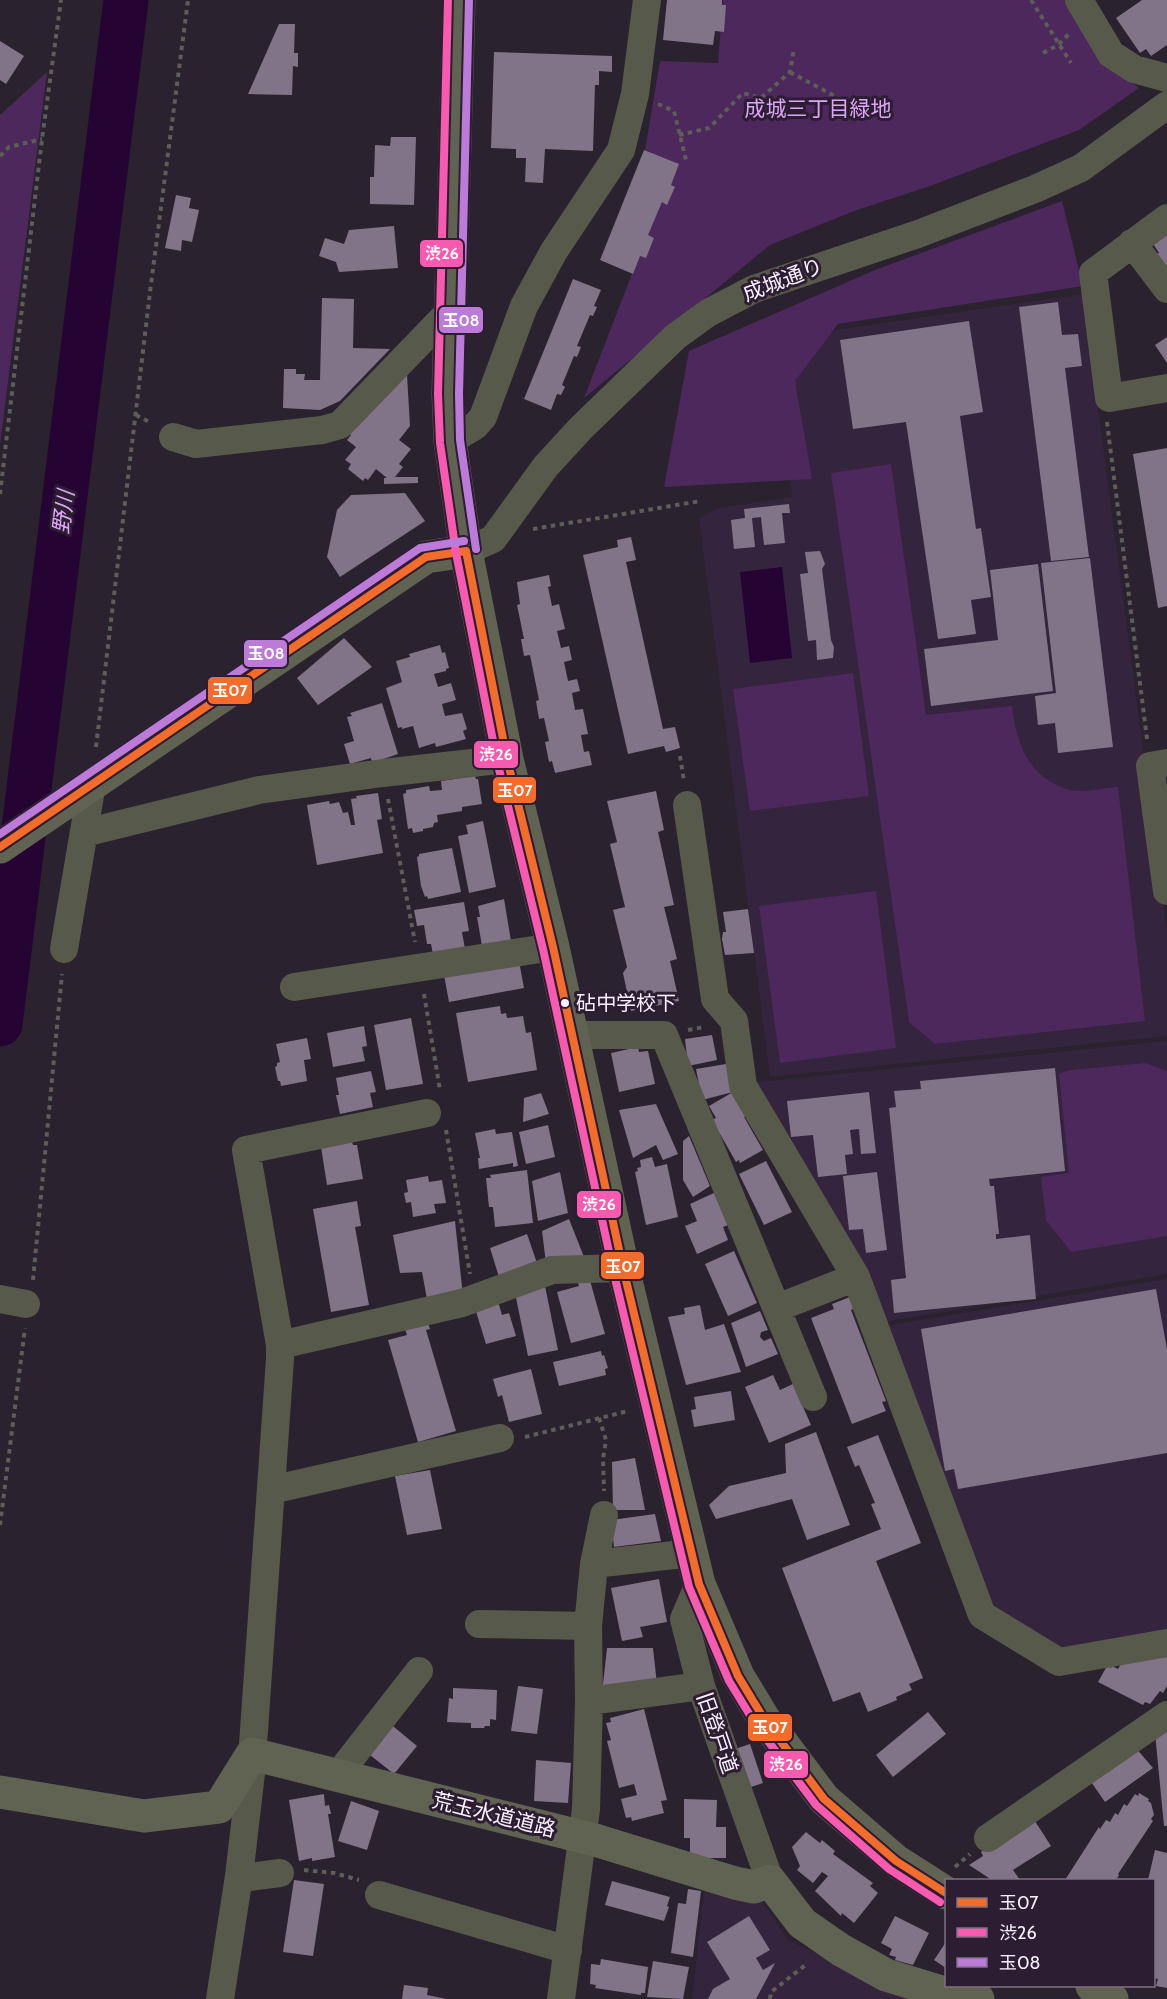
<svg xmlns="http://www.w3.org/2000/svg" width="1167" height="1999" viewBox="0 0 1167 1999" font-family="Cabin,'Noto Sans JP',sans-serif">
  <rect width="100%" height="100%" fill="#2a222e"/>
  <path fill="#35243e" d="M1083,294L1167,931V1036L770,1077L699,518L719,508L792,497L780,395L810,337L835,330Z
    M1167,1041V1274L878,1323L750,1083Z
    M1167,1279V1631L1052,1649L994,1617L879,1327Z
    M705,1885L761,1899L788,1940L884,1984L939,1999H692Z"/>
  <path fill="#4c285c" d="M723,0H1066L1098,58L1139,88L1079,130L930,186L854,211L770,245L584,398L671,173L644,156L660,61L718,63Z
    M47,72L0,445V115Z
    M1062,201L1083,286L838,324L795,381L812,479L664,487L689,351L875,270Z
    M891,464L926,715L1012,706C1016,743 1029,779 1070,790C1085,793 1103,788 1118,787L1145,1021L935,1044L909,1022L831,473Z
    M853,673L869,796L750,811L733,689Z
    M876,891L896,1048L780,1063L759,906Z
    M1145,1063L1167,1071V1236L1071,1252L1046,1220L1041,1177L1069,1173L1059,1074L1070,1070Z"/>
  <path fill="#250333" d="M782,567L792,658L750,663L740,572Z"/>
  <g fill="none" stroke-linecap="round" stroke-linejoin="round">
    <path stroke="#250333" stroke-width="45" d="M0,1024L126,0"/>
  </g>
  <path fill="#817388" d="M667,0H722V5H726L724,32L715,31L713,45L663,40Z
    M1142,0H1167V45L1151,56L1146,49L1140,53L1116,18Z
    M279,24H295L294,53H298V67L293,66L292,95L248,94Z
    M0,41L24,56L6,84L0,80Z
    M494,52L612,56V72L599,71V85H595L593,151L545,149L543,183L525,182L526,158H516V149L491,148Z
    M391,137H416L414,205L370,204V177H374L375,145L390,146Z
    M644,150L679,164L671,185L675,187L667,205L662,202L648,235L654,238L646,258L640,256L633,274L600,260Z
    M176,195L191,198L189,208L199,210L192,242L182,240L181,251L165,248Z
    M394,226L398,268L339,272L336,262L319,256L325,238L344,244L349,230Z
    M1167,232V270L1156,254L1159,253L1152,242Z
    M573,279L601,290L594,306L597,307L593,316L590,315L577,346L581,347L577,357L574,356L562,385L565,387L561,395L557,394L551,410L524,399Z
    M322,298L354,299L353,348L390,349L340,401L320,410L283,408L284,369H296V374H305L304,380H320Z
    M1058,302L1062,335L1078,334L1082,366L1065,368L1089,557L1051,561L1019,307Z
    M969,321L983,412L960,416L976,529L981,528L991,597L971,600L976,634L938,639L906,422L853,429L840,340Z
    M1167,337V363L1155,345Z
    M407,375L410,426L399,440L411,449L399,464L403,467L395,477H418V483L384,484V478H387L376,469L368,480L365,478L363,481L348,469L351,464L345,460L356,447L347,440L351,435L348,433Z
    M1167,448V606L1158,608L1133,454Z
    M405,493L425,521L340,577L327,557L337,510L351,495Z
    M789,504L790,513H782L785,543L764,545L761,517L752,518L755,547L734,549L731,520L745,518L744,509Z
    M631,537L636,560L626,562L663,729L675,727L680,748L666,752L664,746L628,754L583,555L618,547L617,540Z
    M820,551L825,564L822,569L831,640L834,647L833,658L817,660L816,640L808,641L800,574L808,573L805,552Z
    M1090,558L1113,747L1058,753L1055,723L1038,725L1035,696L1056,693L1041,563Z
    M1038,564L1053,691L931,706L924,649L998,640L990,570Z
    M549,575L551,586L548,587L552,606L559,604L565,629L557,631L561,648L569,646L572,660L564,662L568,681L577,679L580,691L572,693L575,710L583,709L588,734L581,735L584,752L589,751L592,765L555,773L552,761L549,762L545,742L549,741L544,718L539,719L536,701L539,700L530,655L524,656L521,639H524L517,605L520,604L517,582Z
    M344,638L372,667L318,705L297,678Z
    M440,645L442,653L445,652L449,668L446,669V671L434,674L438,687L451,683L456,700L442,704L445,716L462,713L467,729L463,731L466,739L436,747L435,743L419,748L413,726L402,729V727L398,728L386,688L402,682L396,661L410,657L409,654Z
    M382,703L398,754L372,763L371,758L350,764L344,744L354,741L347,717L352,716L350,713Z
    M475,776L476,779H478L482,804L462,807V811L437,815L438,822L434,823L433,827L423,829V831L413,833L412,828L408,829L403,794L406,793V790L429,786L430,791L442,790L441,781Z
    M656,791L664,830L658,832L674,905L664,907L677,959L670,961L679,1001L631,1011L623,973L627,967L613,910L625,907L610,844L617,842L607,801Z
    M378,793L382,819L377,820L383,853L317,865L307,805L329,801L330,804L339,802L343,813L348,812L351,825H355L351,799L357,798L356,796Z
    M483,821L496,887L469,893L458,836L468,834L466,825Z
    M452,848L461,892L428,899L427,896L425,897L421,886L417,857L419,856V854Z
    M504,899L511,941L482,946L477,917H480L478,906Z
    M464,902L469,931L462,932L465,949L433,954L431,944H427L424,925L417,926L414,910Z
    M748,909L754,953L725,955L722,939L723,932H726L723,912Z
    M519,961L524,988L449,1002L444,975Z
    M500,1006L501,1014L506,1013L507,1018L523,1016L526,1033L531,1032L537,1070L468,1082L456,1013Z
    M411,1018L423,1084L386,1090L374,1025Z
    M364,1026L367,1046L362,1047L365,1061L333,1067L327,1033Z
    M712,1035L717,1060L688,1066L685,1039Z
    M307,1038L311,1059L304,1060L307,1081L281,1086L280,1081H278L275,1067L277,1066V1063L280,1062L276,1044Z
    M638,1047L639,1052L648,1051L655,1084L619,1092L611,1053Z
    M726,1064L747,1115L744,1117L763,1150L740,1163L739,1160L736,1162L712,1120L716,1118L709,1106L733,1092L702,1100L696,1069Z
    M1055,1068L1065,1171L989,1179L990,1186H994L999,1234H996V1239L1030,1235L1036,1299L894,1313L891,1280L906,1278L889,1108L896,1107L894,1091L921,1089L920,1081Z
    M371,1071L376,1092L370,1093L373,1107L340,1114L336,1095H339L336,1078Z
    M869,1092L876,1153L861,1154L859,1129L850,1130L853,1154L845,1155L847,1174L818,1177L813,1135L791,1137L787,1101Z
    M541,1093L549,1114L523,1122L524,1098Z
    M656,1104L678,1154L663,1160L656,1145L633,1158L619,1110Z
    M548,1125L555,1157L526,1164L519,1132Z
    M495,1129L496,1134L512,1132L518,1166L513,1167V1163L479,1169L478,1158H480L475,1133Z
    M689,1136L710,1186L693,1197L683,1180V1141Z
    M352,1142L353,1145H357L363,1179L327,1185L321,1147Z
    M652,1157L655,1167L667,1164L678,1217L646,1225L635,1172L638,1171L637,1168L641,1167L640,1160Z
    M766,1161L792,1212L764,1225L739,1174Z
    M527,1170L533,1223L495,1227L493,1207H489L486,1178H491L490,1175Z
    M560,1172L568,1213L538,1221L532,1181Z
    M877,1172L887,1250L866,1253L863,1229L849,1230L843,1176Z
    M428,1176L429,1182L442,1180L446,1203L434,1204L436,1213L413,1217L411,1202L406,1203L404,1193L408,1192L406,1180Z
    M714,1193L728,1225L723,1227L728,1240L697,1254L685,1226L697,1221L690,1204Z
    M357,1201L361,1226L355,1227L369,1305L331,1312L313,1209Z
    M569,1219L584,1257L546,1263L542,1231Z
    M455,1221L463,1296L427,1299L422,1272L400,1273L393,1235Z
    M527,1234L537,1263L499,1277L490,1248Z
    M734,1251L757,1303L728,1316L705,1264Z
    M589,1277L605,1334L571,1343L557,1292L579,1286L577,1280Z
    M545,1286L558,1350L528,1356L515,1293Z
    M1156,1289L1167,1349V1453L958,1489L954,1469L945,1471L921,1329Z
    M850,1297L855,1308L851,1310L886,1401L882,1402L886,1411L852,1424L811,1318L834,1309L832,1304Z
    M497,1298L502,1315L509,1313L516,1336L486,1344L474,1305Z
    M700,1305L705,1330L724,1324L741,1372L686,1385L668,1317L685,1314L684,1308Z
    M760,1311L768,1330L761,1332L760,1337L764,1341L771,1338L778,1354L746,1367L731,1323Z
    M427,1320L430,1329L426,1330L456,1431L418,1442L388,1340L407,1335L404,1327Z
    M601,1351L602,1356L604,1355L608,1368L605,1369L606,1375L559,1386L553,1362Z
    M531,1369L542,1414L509,1422L502,1395L498,1397L493,1379Z
    M773,1375L780,1390L793,1384L811,1425L769,1443L745,1387Z
    M731,1391L735,1420L694,1427L691,1410L696,1409L694,1397Z
    M816,1432L850,1525L807,1540L792,1499L716,1519L709,1505L729,1486L786,1473L785,1444Z
    M878,1435L921,1543L876,1561L923,1678L909,1684L912,1690L896,1697L897,1700L868,1712L860,1692L833,1702L782,1568L881,1529L871,1504L875,1503L859,1465L855,1467L847,1447Z
    M635,1458L645,1510H613L612,1462Z
    M430,1470L442,1529L407,1535L395,1476Z
    M655,1514L661,1541L614,1547L611,1520Z
    M659,1579L667,1622L640,1627L643,1637L622,1641L611,1588Z
    M607,1648H653L657,1684L602,1693Z
    M1167,1656V1686L1163,1693L1160,1691L1150,1704L1145,1702L1143,1705L1098,1682L1107,1666L1111,1668L1112,1666L1118,1669L1122,1662Z
    M518,1686L543,1689L537,1734L511,1731Z
    M453,1688L497,1690L496,1720L490,1719V1726H485L484,1728H471V1723L447,1722L449,1698L453,1699Z
    M644,1709L667,1800L661,1801L664,1813L632,1821L631,1817L626,1818L621,1799L637,1795L634,1784L619,1788L607,1741L611,1740L606,1723L611,1722L610,1718Z
    M928,1712L946,1734L893,1777L876,1755Z
    M388,1722L417,1746L394,1774L365,1751Z
    M1167,1732V1826H1164L1155,1733Z
    M750,1744L763,1783L745,1789L732,1750Z
    M1135,1747L1153,1768L1105,1802L1089,1779Z
    M536,1760L571,1763L568,1803L534,1801Z
    M1139,1793L1149,1799L1148,1801L1151,1803L1154,1815L1151,1819L1153,1821L1118,1874L1119,1875L1116,1880H1065L1099,1827L1100,1829L1106,1820L1110,1822L1115,1813L1118,1815L1124,1804L1127,1806L1135,1794L1138,1796Z
    M324,1794L325,1806L329,1805L331,1814H328L335,1857L312,1861V1858L299,1861L289,1800Z
    M684,1799L717,1800L716,1827H726V1858H690V1838H684Z
    M351,1801L379,1811L367,1850L338,1841Z
    M1033,1818L1051,1846L1013,1870L1020,1880H992L969,1865L983,1856L981,1852Z
    M806,1832L820,1843L822,1840L835,1851L833,1854L873,1883L870,1886L878,1893L854,1923L842,1913L841,1916L815,1891L828,1876L822,1872L813,1883L797,1870L800,1866L792,1847Z
    M1155,1850L1167,1853V1988L1156,1986L1158,1979L1154,1978V1880H1148Z
    M294,1880L324,1884L313,1956L283,1952Z
    M612,1881L670,1897L667,1906L669,1907L664,1921L605,1905Z
    M688,1889L701,1891L693,1957L671,1953L678,1903L686,1904Z
    M749,1916L770,1950L756,1958L763,1970L775,1963L756,1999H708L713,1989L730,1979L707,1942Z
    M895,1916L929,1933L913,1965L895,1960L896,1957L889,1955L892,1949L881,1943Z
    M946,1942V1968L934,1960Z
    M601,1959L648,1967L645,1993H641V1995L595,1988L596,1985L590,1984L591,1964L600,1965Z
    M653,1961L689,1967L683,1999L647,1997Z
    M404,1985L428,1988L427,1995L447,1999H402Z"/>
  <g fill="none" stroke-linecap="round" stroke-linejoin="round">
    <path stroke="#5d5e57" stroke-width="4" stroke-dasharray="4.5 4.5" stroke-linecap="butt" d="M1031,0L1071,63
      M1043,53L1058,45L1069,34
      M790,72L866,113
      M658,104L674,111L686,160
      M679,135L709,128L743,93L761,98L790,72L794,48
      M0,156L9,147L42,139
      M136,415L151,423
      M1107,422L1147,739
      M0,494L42,139L61,0
      M533,529L701,501
      M96,747L150,292L188,0
      M680,756L684,781
      M388,799L415,942
      M424,994L440,1090
      M688,1030L704,1027
      M446,1130L470,1274
      M33,1280L62,974
      M599,1418L606,1440L603,1459L604,1491
      M525,1437L628,1411
      M0,1525L25,1328
      M955,1867L970,1854
      M304,1870L334,1873L359,1880
      M770,1999L771,1992L808,1963"/>
    <path stroke="#575a4b" stroke-width="28" d="M1079,0L1111,54L1134,69L1167,78
      M1167,218L1093,273L1109,398L1167,388
      M1132,243L1167,289
      M173,437L196,444L322,430L340,425L450,311
      M450,441L475,426L483,417L524,306L554,251L621,150L635,94L647,0
      M466,551L493,539L546,466L581,428L675,337L708,313L754,289L918,234L1035,189L1081,168L1167,105
      M1167,763L1150,766L1167,891
      M687,805L715,999L734,1021L743,1086L856,1277L982,1615L1059,1662L1167,1643
      M84,833L259,790L383,773L507,759
      M64,949L92,784
      M294,987L553,947
      M572,1035H664L813,1397
      M0,1299L26,1304
      M777,1308L856,1277
      M280,1345L462,1303L552,1270L623,1268
      M271,1490L500,1438
      M594,1564L692,1553
      M699,1584L684,1619L701,1686L770,1881
      M479,1624L588,1626
      M589,1701L701,1686
      M337,1776L419,1671
      M988,1838L1167,1715
      M239,1876L249,1877L280,1873
      M379,1895L568,1950
      M220,1999L239,1876L251,1773L280,1359V1345L246,1150L427,1113
      M561,1999L586,1809L589,1701L588,1626L594,1564L604,1515"/>
    <path stroke="#606351" stroke-width="33" d="M459,0L448,394L450,441L466,551L507,759L553,947L623,1268L699,1584L738,1676L764,1719L824,1799L896,1861L946,1893
      M0,847L426,557L466,551
      M0,1792L144,1816L219,1807L252,1754L571,1834
      M595,1840L735,1883L754,1887L770,1881L802,1923L841,1950L886,1975L948,1994L978,1999
      M1092,1986L1112,1999"/>
    <path stroke="#606351" stroke-width="33" d="M571,1834L595,1840"/>
    <defs>
      <path id="bus-1" d="M466,551L507,759L553,947L623,1268L699,1584L738,1676L764,1719L824,1799L896,1861L946,1893
        M0,847L426,557L466,551"/>
      <path id="bus-2" d="M448,0L438,394L440,443L456,553L497,761L543,949L613,1270L689,1587L729,1681L756,1725L816,1805L889,1869L940,1902"/>
      <path id="bus-3" d="M469,0L459,394L460,440L476,549
        M0,834L420,548L464,541"/>
    </defs>
    <use href="#bus-1" stroke="#2c1d33" stroke-width="12"/>
    <use href="#bus-2" stroke="#2c1d33" stroke-width="12"/>
    <use href="#bus-3" stroke="#2c1d33" stroke-width="12"/>
    <use href="#bus-1" stroke="#f36c2b" stroke-width="8"/>
    <use href="#bus-2" stroke="#f75aaf" stroke-width="8"/>
    <use href="#bus-3" stroke="#bd7bd9" stroke-width="8"/>
  </g>
  <circle fill="#f9f1fe" stroke="#2c1d33" stroke-width="2" cx="565" cy="1003" r="5"/>
  <g text-anchor="middle" stroke-width="6" stroke-linejoin="round" paint-order="stroke">
    <g font-size="20" fill="#f9f1fe" stroke="#2c1d33" text-anchor="start">
      <text x="576" y="1010">砧中学校下</text>
    </g>
    <g font-size="21" fill="#dca6f7" stroke="#2c1d33">
      <text x="818" y="116">成城三丁目緑地</text>
    </g>
    <g font-size="21" fill="#f9f1fe" stroke="#2c1d33">
      <text transform="translate(783 280) rotate(-21)" y="7">成城通り</text>
      <text transform="translate(717 1733) rotate(71)" y="7">旧登戸道</text>
      <text transform="translate(494 1815) rotate(14)" y="7">荒玉水道道路</text>
    </g>
    <g font-size="22" font-style="italic" fill="#dda6f7" stroke="#2c1d33">
      <text transform="translate(63 512) rotate(-83)" y="8">野川</text>
    </g>
  </g>
  <g stroke="#2c1d33" stroke-width="2">
    <rect x="419" y="239" width="45" height="29" rx="6" fill="#f75aaf"/>
    <rect x="438" y="306" width="46" height="28" rx="6" fill="#bd7bd9"/>
    <rect x="243" y="639" width="45" height="29" rx="6" fill="#bd7bd9"/>
    <rect x="207" y="676" width="46" height="29" rx="6" fill="#f36c2b"/>
    <rect x="473" y="740" width="46" height="29" rx="6" fill="#f75aaf"/>
    <rect x="492" y="776" width="45" height="28" rx="6" fill="#f36c2b"/>
    <rect x="576" y="1190" width="46" height="29" rx="6" fill="#f75aaf"/>
    <rect x="600" y="1251" width="45" height="29" rx="6" fill="#f36c2b"/>
    <rect x="747" y="1713" width="46" height="29" rx="6" fill="#f36c2b"/>
    <rect x="763" y="1750" width="46" height="29" rx="6" fill="#f75aaf"/>
  </g>
  <g font-size="16" text-anchor="middle" font-weight="bold" fill="#fff">
    <text x="442" y="259">渋26</text>
    <text x="461" y="326">玉08</text>
    <text x="266" y="659">玉08</text>
    <text x="230" y="696">玉07</text>
    <text x="496" y="760">渋26</text>
    <text x="515" y="796">玉07</text>
    <text x="599" y="1210">渋26</text>
    <text x="623" y="1272">玉07</text>
    <text x="770" y="1733">玉07</text>
    <text x="786" y="1770">渋26</text>
  </g>
  <rect x="945" y="1879" width="210" height="108" fill="#2c1d33" stroke="#7e7284" stroke-width="1.5"/>
  <rect x="957" y="1898" width="30" height="9" fill="#f36c2b" stroke="#7e7284" stroke-width="1.5"/>
  <text x="999" y="1909" font-size="18" fill="#f9f1fe">玉07</text>
  <rect x="957" y="1928" width="30" height="9" fill="#f75aaf" stroke="#7e7284" stroke-width="1.5"/>
  <text x="999" y="1939" font-size="18" fill="#f9f1fe">渋26</text>
  <rect x="957" y="1958" width="30" height="9" fill="#bd7bd9" stroke="#7e7284" stroke-width="1.5"/>
  <text x="999" y="1969" font-size="18" fill="#f9f1fe">玉08</text>
</svg>
